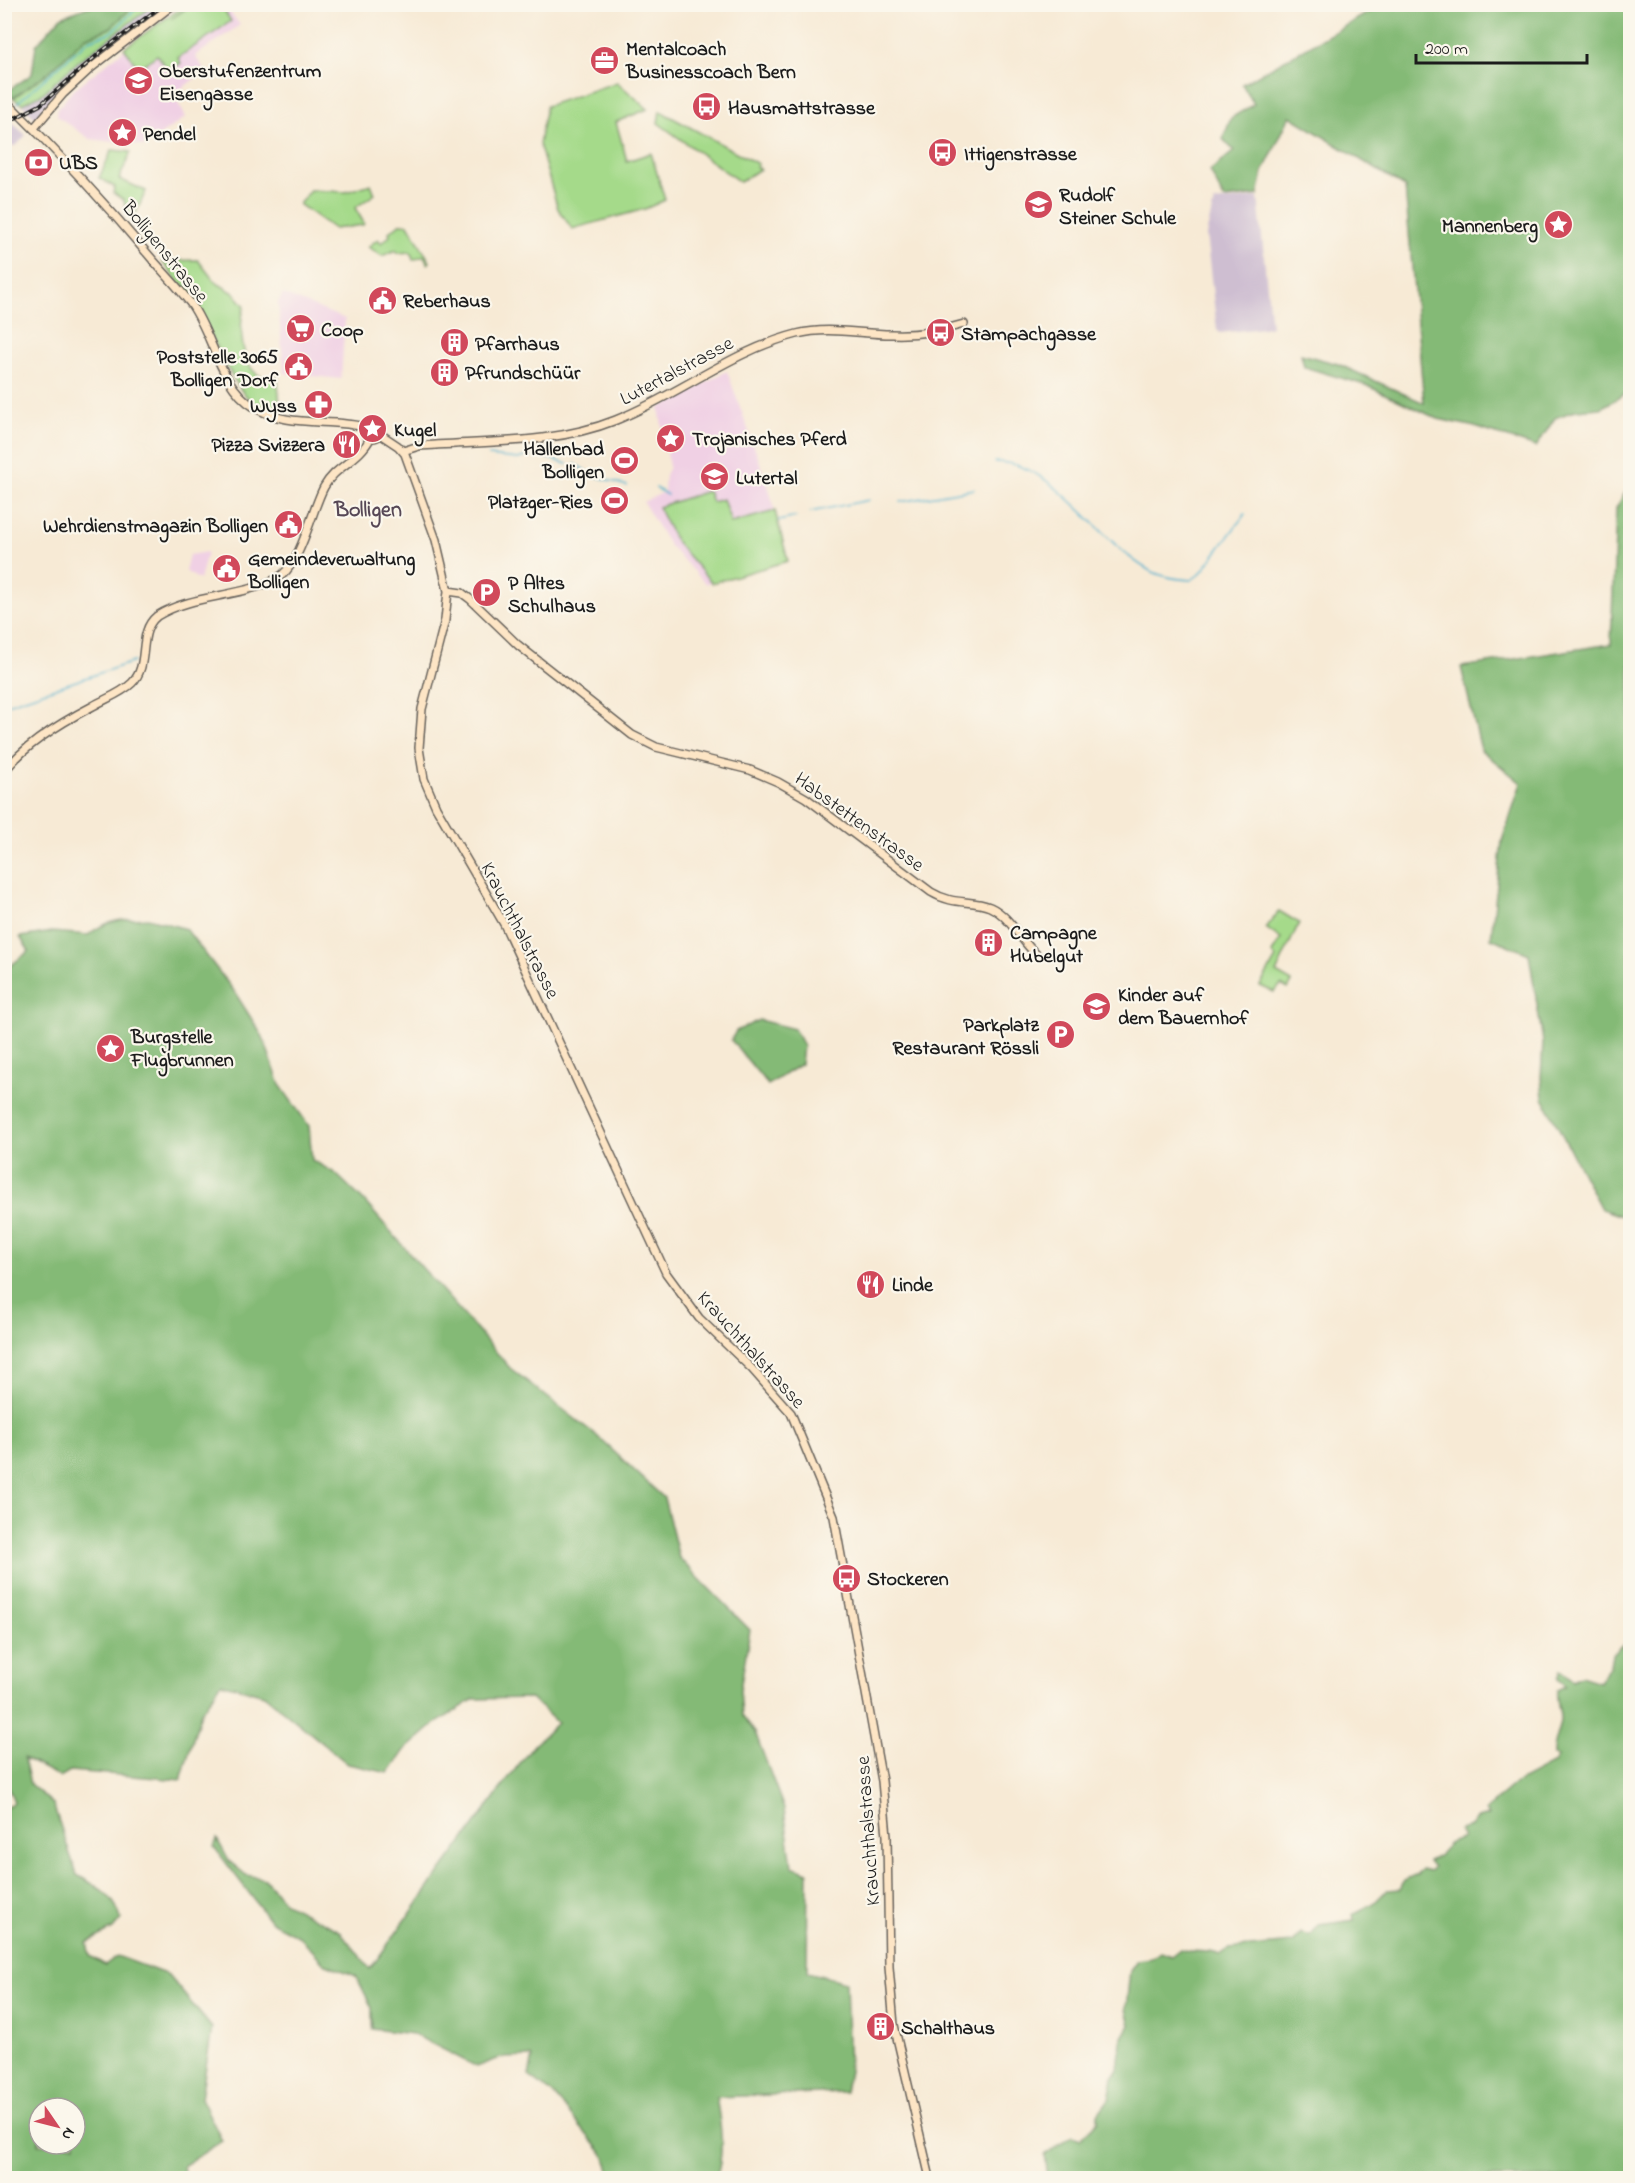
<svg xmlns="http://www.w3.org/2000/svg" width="1635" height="2183" viewBox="0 0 1635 2183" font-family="'Indie Flower',sans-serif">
  <rect width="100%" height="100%" fill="#fbf7ec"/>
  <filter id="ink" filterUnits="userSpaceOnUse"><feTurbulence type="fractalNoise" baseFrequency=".0167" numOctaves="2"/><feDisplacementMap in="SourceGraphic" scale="12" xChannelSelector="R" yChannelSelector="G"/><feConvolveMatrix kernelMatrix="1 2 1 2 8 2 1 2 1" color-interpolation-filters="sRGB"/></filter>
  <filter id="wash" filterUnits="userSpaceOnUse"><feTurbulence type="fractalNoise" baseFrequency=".008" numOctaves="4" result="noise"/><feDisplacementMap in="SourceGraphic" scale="24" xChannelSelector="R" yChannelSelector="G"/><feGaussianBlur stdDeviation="1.35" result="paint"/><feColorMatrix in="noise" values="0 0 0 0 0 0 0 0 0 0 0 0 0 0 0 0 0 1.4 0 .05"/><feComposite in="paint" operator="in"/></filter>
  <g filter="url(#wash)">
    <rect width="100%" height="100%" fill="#f7ead5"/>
    <path fill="#f0d0e4" d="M181,5H225L240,25L195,56L205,71L173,95L186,117L144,146L90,139L57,116V110L73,90Z
      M283,294L345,319L341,379L284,373L278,302Z
      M727,371L768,485L788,561L706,584L669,545L643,502L664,492L665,475L669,467L659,408Z
      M207,552L200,580L185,571L189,555Z"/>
    <path fill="#cebed1" d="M154,5H169L87,67L60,91L36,119L22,104L42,94L81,59Z
      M4,116L26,135L16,146H5Z
      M1258,197L1271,327L1220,333L1217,330L1206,235L1214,202Z"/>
    <path fill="#a5da8a" stroke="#607b53" stroke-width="1.5" d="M220,4L231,21L178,58L181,63L169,71L157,55L139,68L124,48L185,5H190L171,19L192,5Z
      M135,5H154L81,59L42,94L22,104L13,98L49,72L85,38L110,28Z
      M617,82L648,109L616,122L627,161L651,153L665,200L645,209L572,229L558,209L539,144L546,106Z
      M660,111L758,164L756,167L760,169L740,182L658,123Z
      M112,150L131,152L119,179L146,191L134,217L127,214L124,200L113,193L115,187L99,178Z
      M371,184L375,194L355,208L364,223L363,225L334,229L299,204L310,190L346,192Z
      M400,224H408L430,262L428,264L424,256L413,260L411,252L398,253L396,250L382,256L368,247L378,239L381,243L390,236L389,232Z
      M198,260L215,282L234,293L245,306C238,324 241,363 258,375C265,379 270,377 277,375L281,414L255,404L243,393L225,364L197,307L162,261Z
      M708,491L712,502L723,499L731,523L775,511L788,561L712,583L676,542L658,507Z
      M1279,911L1299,923L1276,973L1292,982L1288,989L1281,985L1274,992L1260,986L1276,958L1272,953L1281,939L1266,928Z"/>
    <path fill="#84ba76" stroke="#506b49" stroke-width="1.5" fill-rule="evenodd" d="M1437,4L1630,5V391L1601,408L1576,410L1555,418L1536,447L1475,427L1438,419L1368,386L1304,367L1301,354L1338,364L1424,403L1405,187L1290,116L1263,172L1258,195L1224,199L1210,171L1234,151L1223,139L1231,118L1254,104L1242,84L1382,5Z
      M93,5H135L110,28L85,38L49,72L13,98L6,92L32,74L36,45L61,17Z
      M1630,490V1219L1601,1209L1543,1098L1541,1078L1543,1042L1529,954L1491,938L1502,841L1521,783L1481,750L1461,667L1611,644L1616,508L1625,493Z
      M148,918L186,929L234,991L263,1037L280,1085L309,1126L312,1160L335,1173L364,1201L510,1368L596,1435L664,1498L679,1558L750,1630L740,1690L742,1715L755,1732L784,1809L792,1866L808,1872L807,1972L846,1982L849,2071L845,2092L716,2097C721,2124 725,2152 716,2178H671L659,2169L647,2178H612L604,2155L552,2093L529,2076L533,2057L500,2058L477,2067L413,2034L372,2029V2008L356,1976L324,1963L300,1937L271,1922L214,1847L217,1839L229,1861L246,1875L265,1879L285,1903L340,1931L370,1969L510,1776L534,1745L557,1723L531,1698L474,1699L435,1724L406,1749L388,1773L348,1764L264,1695L221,1683L201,1712L181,1780L70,1771L60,1777L24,1758L30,1784L53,1804L77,1875C98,1887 114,1894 121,1919L113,1929L87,1943L90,1956L105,1965L117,1956L168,1975L212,2028L201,2098L222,2141L183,2166L185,2178H5L4,1810L14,1802L4,1776L5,970L29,951L20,937L52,932L88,935C107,919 124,919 148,918ZM39,2108H75V2144H39Z
      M759,1020L794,1029L803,1046L801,1064L768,1085L731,1040L736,1031Z
      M1630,1635V2178H1048L1045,2155L1072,2136L1081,2139L1098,2121V2114L1109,2099L1113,2077L1118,2069L1121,2041L1130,2025L1126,2009L1130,1970L1137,1960L1152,1958L1160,1952L1171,1956L1180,1949C1194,1954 1207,1949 1220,1955L1229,1949L1292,1943L1301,1933L1311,1936L1319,1925L1354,1920L1353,1914L1374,1903L1387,1890L1400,1889L1404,1881L1417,1875L1422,1869L1430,1871L1433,1867L1428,1861L1439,1856L1448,1844L1462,1838L1459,1830L1471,1827L1478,1818L1488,1815L1485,1810L1516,1783L1554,1763L1557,1757L1553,1755C1552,1742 1559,1732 1560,1720C1561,1710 1555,1701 1557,1690L1565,1686L1558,1678L1561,1670L1573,1680L1581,1676L1600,1682L1610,1665L1612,1654L1628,1641Z"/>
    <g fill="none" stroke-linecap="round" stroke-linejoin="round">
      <path stroke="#4fb0ce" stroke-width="1.5" d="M17,103L89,40L112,32L138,7L146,4
        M489,456L518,459L528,456L545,457L567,464
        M995,462C1054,461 1099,542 1147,569C1160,577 1176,579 1191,580L1200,574L1245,514
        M575,464L592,475L627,486
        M656,488L667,495
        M900,502L974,489
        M810,512L869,500
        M779,521L796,517
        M4,705L133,662"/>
    </g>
  </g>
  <g filter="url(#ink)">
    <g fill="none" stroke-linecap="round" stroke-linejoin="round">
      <defs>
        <path id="secondary" d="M4,99C56,150 105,203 152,259C165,274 179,288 191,304C214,337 219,385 254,407C287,428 329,418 365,427
          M34,128L63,94L91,68L174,4
          M365 430a8 8 0 1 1 16 0a8 8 0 1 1-16 0Z
          M380,434L398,446L405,454L436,540L448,591L445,620L422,709L419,748L424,779L436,807L504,924L666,1273L699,1318L752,1369L791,1413L834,1517L882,1781L887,1836L889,1967L894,2025L930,2178
          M403,451L419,446C485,441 554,445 616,420C679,395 731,351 797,334C829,326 859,334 892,334C916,335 941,331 964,324
          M448,591L462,593L470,599L518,645L632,735L656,747L750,770L778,782L806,798L931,892C954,906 971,899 990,907C1010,916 1020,940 1036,954
          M4,772C25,744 62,722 93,706C105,699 122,693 132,683C151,664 136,633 157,616C192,594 240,598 276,579C301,567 311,511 324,487C335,466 359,461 371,437"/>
      </defs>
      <use href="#secondary" stroke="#69645d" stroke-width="10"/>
      <use href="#secondary" stroke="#fde5c5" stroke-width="7"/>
      <defs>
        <path id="rail" d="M4,124L40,105L102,51L164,4"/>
      </defs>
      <use href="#rail" stroke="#1c1c1c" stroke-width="4"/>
      <use href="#rail" stroke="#fbf7ec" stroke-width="1.5" stroke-dasharray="4.5" stroke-linecap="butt"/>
    </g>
  </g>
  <defs>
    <symbol id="office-disc" viewBox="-11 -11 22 22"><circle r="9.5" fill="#d1495b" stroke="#fbf7ec"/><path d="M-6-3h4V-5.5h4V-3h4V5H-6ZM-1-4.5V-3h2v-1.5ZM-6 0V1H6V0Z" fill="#fff"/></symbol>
    <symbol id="school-disc" viewBox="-11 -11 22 22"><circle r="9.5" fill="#d1495b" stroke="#fbf7ec"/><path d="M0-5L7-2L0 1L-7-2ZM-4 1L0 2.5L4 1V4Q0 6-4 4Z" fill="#fff"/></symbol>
    <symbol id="bus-disc" viewBox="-11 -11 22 22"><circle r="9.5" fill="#d1495b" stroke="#fbf7ec"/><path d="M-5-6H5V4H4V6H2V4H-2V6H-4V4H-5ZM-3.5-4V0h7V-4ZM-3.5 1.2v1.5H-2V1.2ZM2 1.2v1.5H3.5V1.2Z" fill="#fff"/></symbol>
    <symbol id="sight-disc" viewBox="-11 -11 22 22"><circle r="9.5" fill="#d1495b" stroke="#fbf7ec"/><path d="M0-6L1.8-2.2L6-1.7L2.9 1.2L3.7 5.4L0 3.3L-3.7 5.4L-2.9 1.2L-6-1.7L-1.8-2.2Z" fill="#fff"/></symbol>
    <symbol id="bank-disc" viewBox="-11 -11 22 22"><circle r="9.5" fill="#d1495b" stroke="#fbf7ec"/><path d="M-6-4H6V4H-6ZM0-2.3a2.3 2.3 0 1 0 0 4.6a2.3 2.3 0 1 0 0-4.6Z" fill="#fff"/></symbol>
    <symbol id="civic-disc" viewBox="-11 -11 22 22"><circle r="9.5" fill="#d1495b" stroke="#fbf7ec"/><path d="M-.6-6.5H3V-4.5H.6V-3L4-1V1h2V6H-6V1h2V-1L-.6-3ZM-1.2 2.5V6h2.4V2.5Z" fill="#fff"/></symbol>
    <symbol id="supermarket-disc" viewBox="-11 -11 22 22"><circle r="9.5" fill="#d1495b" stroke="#fbf7ec"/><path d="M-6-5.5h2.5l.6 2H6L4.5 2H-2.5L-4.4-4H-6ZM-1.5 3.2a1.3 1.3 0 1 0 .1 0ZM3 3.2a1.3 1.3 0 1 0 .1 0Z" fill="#fff"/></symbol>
    <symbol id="building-disc" viewBox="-11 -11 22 22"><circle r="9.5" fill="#d1495b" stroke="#fbf7ec"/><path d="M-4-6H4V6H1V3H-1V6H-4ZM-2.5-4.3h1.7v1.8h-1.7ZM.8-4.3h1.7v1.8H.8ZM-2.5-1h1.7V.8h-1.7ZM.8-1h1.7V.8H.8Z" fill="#fff"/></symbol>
    <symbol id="pharmacy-disc" viewBox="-11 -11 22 22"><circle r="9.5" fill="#d1495b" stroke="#fbf7ec"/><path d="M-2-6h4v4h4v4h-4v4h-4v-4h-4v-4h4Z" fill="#fff"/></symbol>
    <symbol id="restaurant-disc" viewBox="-11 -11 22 22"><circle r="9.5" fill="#d1495b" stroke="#fbf7ec"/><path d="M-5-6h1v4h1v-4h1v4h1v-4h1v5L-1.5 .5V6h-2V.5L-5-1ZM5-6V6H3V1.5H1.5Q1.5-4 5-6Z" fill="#fff"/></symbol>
    <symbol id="stadium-disc" viewBox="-11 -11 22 22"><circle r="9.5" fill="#d1495b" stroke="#fbf7ec"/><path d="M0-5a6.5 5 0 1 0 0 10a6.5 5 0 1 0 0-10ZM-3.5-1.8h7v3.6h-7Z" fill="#fff"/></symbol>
    <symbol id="parking-disc" viewBox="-11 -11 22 22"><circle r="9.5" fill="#d1495b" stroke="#fbf7ec"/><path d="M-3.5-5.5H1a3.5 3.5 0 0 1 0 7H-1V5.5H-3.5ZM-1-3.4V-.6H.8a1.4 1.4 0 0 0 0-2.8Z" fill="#fff"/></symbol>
  </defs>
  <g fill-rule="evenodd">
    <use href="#office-disc" x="588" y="44" width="33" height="33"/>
    <use href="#school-disc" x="122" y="64" width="33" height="33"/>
    <use href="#bus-disc" x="690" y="90" width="33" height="33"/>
    <use href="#sight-disc" x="106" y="116" width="33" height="33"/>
    <use href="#bus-disc" x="926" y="136" width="33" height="33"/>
    <use href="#bank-disc" x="22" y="146" width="33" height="33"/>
    <use href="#school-disc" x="1022" y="188" width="33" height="33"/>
    <use href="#sight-disc" x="1542" y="208" width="33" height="33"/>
    <use href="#civic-disc" x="366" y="284" width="33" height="33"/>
    <use href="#supermarket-disc" x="284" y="312" width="33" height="33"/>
    <use href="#bus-disc" x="924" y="316" width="33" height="33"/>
    <use href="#building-disc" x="438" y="326" width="33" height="33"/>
    <use href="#civic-disc" x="282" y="350" width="33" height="33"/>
    <use href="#building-disc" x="428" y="356" width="33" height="33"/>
    <use href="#pharmacy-disc" x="302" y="388" width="33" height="33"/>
    <use href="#sight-disc" x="356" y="412" width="33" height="33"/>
    <use href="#sight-disc" x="654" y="422" width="33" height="33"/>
    <use href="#restaurant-disc" x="330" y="428" width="33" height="33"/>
    <use href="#stadium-disc" x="608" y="444" width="33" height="33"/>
    <use href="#school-disc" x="698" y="460" width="33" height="33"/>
    <use href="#stadium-disc" x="598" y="484" width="33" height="33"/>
    <use href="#civic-disc" x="272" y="508" width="33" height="33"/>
    <use href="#civic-disc" x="210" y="552" width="33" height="33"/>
    <use href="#parking-disc" x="470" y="576" width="33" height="33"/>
    <use href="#building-disc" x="972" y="926" width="33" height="33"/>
    <use href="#school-disc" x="1080" y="990" width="33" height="33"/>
    <use href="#parking-disc" x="1044" y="1018" width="33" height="33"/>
    <use href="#sight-disc" x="94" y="1032" width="33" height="33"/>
    <use href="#restaurant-disc" x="854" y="1268" width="33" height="33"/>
    <use href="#bus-disc" x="830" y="1562" width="33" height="33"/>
    <use href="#building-disc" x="864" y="2010" width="33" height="33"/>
  </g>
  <g text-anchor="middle" stroke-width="4.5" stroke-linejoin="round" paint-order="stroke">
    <g font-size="20" font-weight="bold" fill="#1c1c1c" stroke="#fbf7ec" text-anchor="start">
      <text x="626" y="55">Mentalcoach<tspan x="626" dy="23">Businesscoach Bern</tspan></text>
      <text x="159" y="77">Oberstufenzentrum<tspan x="159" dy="23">Eisengasse</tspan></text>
      <text x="728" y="114">Hausmattstrasse</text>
      <text x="143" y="140">Pendel</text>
      <text x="964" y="160">Ittigenstrasse</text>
      <text x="59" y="169">UBS</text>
      <text x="1059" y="201">Rudolf<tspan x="1059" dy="23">Steiner Schule</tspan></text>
      <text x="1538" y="232" text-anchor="end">Mannenberg</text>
      <text x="403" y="307">Reberhaus</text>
      <text x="321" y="336">Coop</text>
      <text x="961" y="340">Stampachgasse</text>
      <text x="475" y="350">Pfarrhaus</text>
      <text x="278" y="363" text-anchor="end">Poststelle 3065<tspan x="278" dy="23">Bolligen Dorf</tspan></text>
      <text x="465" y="379">Pfrundschüür</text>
      <text x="297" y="412" text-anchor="end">Wyss</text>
      <text x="394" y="436">Kugel</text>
      <text x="692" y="445">Trojanisches Pferd</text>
      <text x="325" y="451" text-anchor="end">Pizza Svizzera</text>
      <text x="604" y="455" text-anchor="end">Hallenbad<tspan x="604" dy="23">Bolligen</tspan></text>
      <text x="736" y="484">Lutertal</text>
      <text x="593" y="508" text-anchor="end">Platzger-Ries</text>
      <text x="268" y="532" text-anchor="end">Wehrdienstmagazin Bolligen</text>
      <text x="248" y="565">Gemeindeverwaltung<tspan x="248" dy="23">Bolligen</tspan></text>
      <text x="508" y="589">P Altes<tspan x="508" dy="23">Schulhaus</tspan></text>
      <text x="1010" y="939">Campagne<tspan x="1010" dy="23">Hubelgut</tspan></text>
      <text x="1118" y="1001">Kinder auf<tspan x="1118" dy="23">dem Bauernhof</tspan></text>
      <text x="1039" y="1031" text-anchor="end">Parkplatz<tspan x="1039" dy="23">Restaurant Rössli</tspan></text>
      <text x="131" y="1043">Burgstelle<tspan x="131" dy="23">Flugbrunnen</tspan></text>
      <text x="892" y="1291">Linde</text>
      <text x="867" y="1585">Stockeren</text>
      <text x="901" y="2034">Schalthaus</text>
    </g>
    <g font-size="20" fill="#1c1c1c" stroke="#fbf7ec">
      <text transform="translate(166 251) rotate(51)" y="7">Bolligenstrasse</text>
      <text transform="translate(676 370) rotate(-28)" y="7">Lutertalstrasse</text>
      <text transform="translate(860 821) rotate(36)" y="7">Habstettenstrasse</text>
      <text transform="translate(521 930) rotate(63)" y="7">Krauchthalstrasse</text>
      <text transform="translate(752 1349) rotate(48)" y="7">Krauchthalstrasse</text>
      <text transform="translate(867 1831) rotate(-94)" y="7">Krauchthalstrasse</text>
    </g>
    <g font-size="22" font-weight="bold" fill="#574856" stroke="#fbf7ec">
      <text x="368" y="516">Bolligen</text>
    </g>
  </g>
  <rect width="1635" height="2183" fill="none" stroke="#fbf7ec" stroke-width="24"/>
  <g transform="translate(57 2126) rotate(125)"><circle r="28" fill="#fbf7ec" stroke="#a29f99" stroke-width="1.5"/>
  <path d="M0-4.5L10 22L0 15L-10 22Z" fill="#d1495b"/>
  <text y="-9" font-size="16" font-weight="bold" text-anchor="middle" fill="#1c1c1c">N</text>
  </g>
  <path d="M1416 54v9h171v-9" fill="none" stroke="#1c1c1c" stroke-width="3"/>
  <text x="1425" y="54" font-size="18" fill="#1c1c1c" stroke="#fbf7ec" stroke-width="4.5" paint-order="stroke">200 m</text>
</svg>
